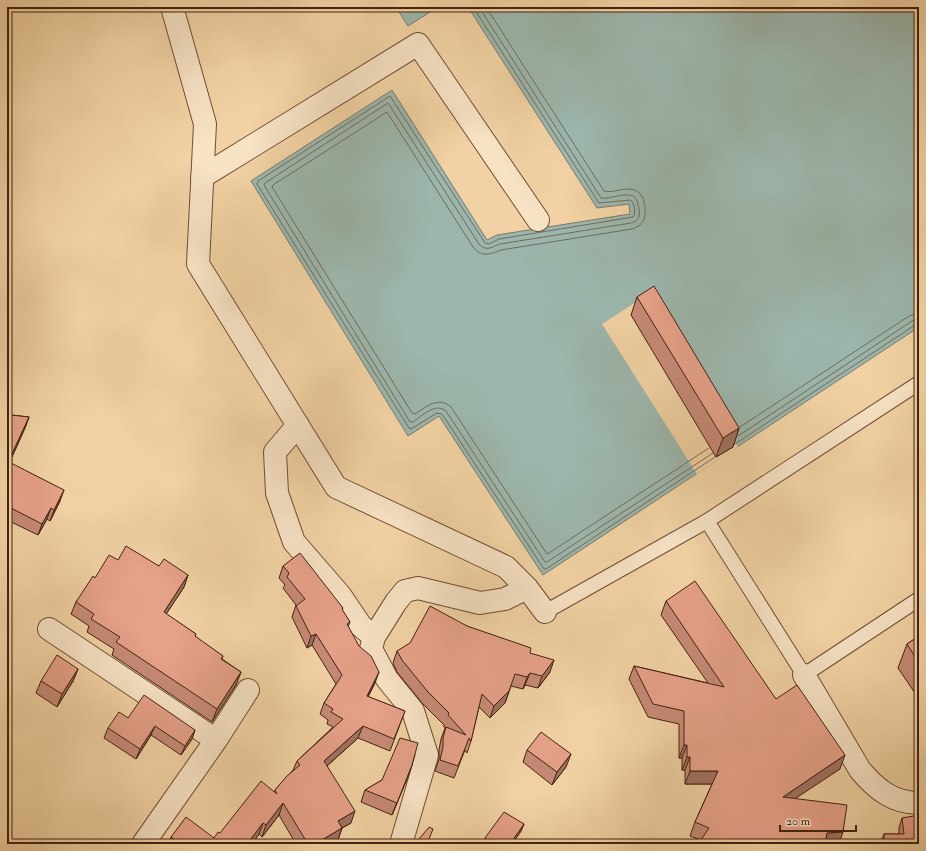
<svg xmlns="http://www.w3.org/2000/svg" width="926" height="851" viewBox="0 0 926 851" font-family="'IM FELL Double Pica',serif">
  <rect width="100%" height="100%" fill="#f2d2a4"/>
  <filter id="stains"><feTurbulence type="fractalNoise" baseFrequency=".005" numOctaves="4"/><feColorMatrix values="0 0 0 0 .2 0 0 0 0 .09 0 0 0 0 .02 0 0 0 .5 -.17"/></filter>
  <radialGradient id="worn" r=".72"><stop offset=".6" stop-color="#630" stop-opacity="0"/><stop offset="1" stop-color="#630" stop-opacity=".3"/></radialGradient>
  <path fill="#9cb6ac" stroke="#787b6e" d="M396,7H438L408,26Z
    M468,7H919V327L543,575L439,416L408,436L251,181L392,90L487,240L497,235L630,214L629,204L597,208Z"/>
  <path fill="#f2d2a4" d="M644,297L738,447L697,474L602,324Z"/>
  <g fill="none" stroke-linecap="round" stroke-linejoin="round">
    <path stroke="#6f6c5e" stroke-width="1" d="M473,7L599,203L630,200C635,203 636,213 633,217L499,239L489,244L485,243L390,96L258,181L257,184L409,428L411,429L437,413L442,414L544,569H546L715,457
      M479,7L601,198C613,200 636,186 638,205C639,208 640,212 639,215C639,220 635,222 631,223L500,244C492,247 486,252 479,244L388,103L265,183L264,185L410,422H413C422,416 435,402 446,411L545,562H547L713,453
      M486,7L604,191C612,193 620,189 629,189C642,189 646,203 645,214C645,222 639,227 632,229L501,250C490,254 482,258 473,247L387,112L273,185L272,187L412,413L415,414C426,407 438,396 451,407L547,554L549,553L709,448
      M740,427L909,316L919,313
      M738,436L912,321L919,319
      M735,444L915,325L919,324"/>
    <defs>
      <path id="lane" d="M707,521L804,675L919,599
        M545,612L707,521L919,383"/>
      <path id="street" d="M172,7L205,124L198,264L336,487L506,567L527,588L545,612
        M202,177L418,44L538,220
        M298,425L275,452L277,493L294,542L340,595L361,626L374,637
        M49,629L216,740L143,844
        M804,675L860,770C876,789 893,803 919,803
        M216,740L248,690
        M401,844L427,755L413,711L387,679L371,649L374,637L396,602L405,591L418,588L480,603L505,599L527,588"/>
    </defs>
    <use href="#lane" stroke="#6e4e36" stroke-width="16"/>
    <use href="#street" stroke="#6e4e36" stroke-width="24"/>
    <use href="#lane" stroke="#f7e2c4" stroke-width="14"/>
    <use href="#street" stroke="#f7e2c4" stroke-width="22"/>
  </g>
  <path fill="#c68a76" stroke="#422211" d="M637,297L739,428L733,447L716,457L631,315Z
    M7,413L11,415L29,417L25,428L11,459H12L11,463L60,501L50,521L47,519L38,535L7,520Z
    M118,560L159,566L188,575L184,587L166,614L196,634L195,637L223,656L222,659L241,672L236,685L212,722L112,655L114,649L87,632L89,626L71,614L76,602L95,578Z
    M283,566L343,608L342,610L350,622L348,627L375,683L368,697L405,711L390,751L358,738L327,766L351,823L342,828L338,840L330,844H296L279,815L262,837L259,834L252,844H169L171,837L214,838L220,833L275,791V790L293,770L297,761L333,727L327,724L328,720L320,714L324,703L336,684L312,645L307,648L292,617L296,605L283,588L285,585L279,578Z
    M666,601L776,699L840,769L701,840L690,836L695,822L712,784H685V770H682V758H679V724L648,717L629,679L634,666L708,683L661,615Z
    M467,626L530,653L550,672L538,688L525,685L523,689L511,686L505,703L490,718L479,707L471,741L467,753L465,750L454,778L435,771L439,759V750L441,739L445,728L444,727V725L423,704L397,672L393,663L397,651Z
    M919,636V699L898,668L907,644Z
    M78,669L73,681L57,707L36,693L41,681Z
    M128,718L195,730L192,739L181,755L151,735L136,759L104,738L108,728Z
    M527,750L566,767L552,785L523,762Z
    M412,765L392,815L361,802L365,790L382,780Z
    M902,818L919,844H880L884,834H899V828Z
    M524,824L521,831L512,844H483L485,838Z"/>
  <path fill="#a17160" stroke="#422211" d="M29,417L25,428L7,468L10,458Z
    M739,428L733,447L716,457L723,438Z
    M64,490L60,501L50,521L54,510Z
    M51,508L47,519L38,535L42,524Z
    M188,575L184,587L159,625L164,612Z
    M316,634L312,645L307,648L311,636Z
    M554,660L550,672L538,688L542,676Z
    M78,669L73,681L57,707L62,694Z
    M241,672L236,685L212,722L217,709Z
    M379,672L375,683L362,708L367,696Z
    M530,673L525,685L523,689L527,677Z
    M509,691L505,703L490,718L494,706Z
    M155,726L151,735L136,759L140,749Z
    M363,726L358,738L319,773L324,761Z
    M195,730L192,739L181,755L185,746Z
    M684,745H687L682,758H679Z
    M571,754L566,767L552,785L557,772Z
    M845,755L840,769L778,810L783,797Z
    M687,757H690L685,770H682Z
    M412,765L408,777L392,815L397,803Z
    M690,771H718L713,784H685Z
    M283,803L279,815L262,837L266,825Z
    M355,811L351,823L333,833L338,821Z
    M263,823L259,834L252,844H247Z
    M524,824L521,831L512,844H510Z
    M342,828L338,840L330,844H315Z
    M843,832L839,844H823L827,833Z"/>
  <path fill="#e6a189" stroke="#422211" d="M654,286L739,428L723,438L637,297Z
    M7,413L11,415L29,417L10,458L12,459L11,463L64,490L54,510L51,508L42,524L7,506Z
    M126,546L159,566L164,559L188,575L164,612L196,634L195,636L223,656L221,659L241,672L217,709L116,642L120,637L91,619L94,614L76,602L93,576L95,578L109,555L118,560Z
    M300,553L343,608L342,609L350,622L347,624L359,646L371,656L379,672L367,696L405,711L394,739L363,726L324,761L355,811L338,821L342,828L315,844H308L283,803L266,825L263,823L247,844H181L171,837L186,817L214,838L218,832L220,833L261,781L277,794L275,790L287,776L300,765L297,761L343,719L331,712L333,709L324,703L342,675L316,634L311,636L296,606L305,599L287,577L289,573L283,566Z
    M695,581L776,699L797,685L845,755L783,797L847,805L843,832L827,833L825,844H698L709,828L695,822L718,771H690V757H687V745H684V711L653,704L634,666L724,687L666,601Z
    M430,606L467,626L531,648L530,653L554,660L542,676L530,673L527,677L515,674L509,691L494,706L482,694L471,741L469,738L458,766L440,760L443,747V738L446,727L466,735L448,715L449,713L428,692L402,660L397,651L410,643Z
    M919,636V663L907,644Z
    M57,655L78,669L62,694L41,681Z
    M144,695L195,730L185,746L155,726L140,749L108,728L119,712L128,718Z
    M541,732L571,754L557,772L527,750Z
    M400,738L418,743L412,765L397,803L365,790L382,780Z
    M504,812L524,824L510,844H493L485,838Z
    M919,815V844H884V834H904L902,818Z
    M429,827L433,829L427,844H415Z"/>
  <rect width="926" height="851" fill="none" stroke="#f2d2a4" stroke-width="24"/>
  <rect x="8" y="8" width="910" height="835" fill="none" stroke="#422211" stroke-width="2"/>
  <rect x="12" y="12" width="902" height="827" fill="none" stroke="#422211"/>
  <path d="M780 825v6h76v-6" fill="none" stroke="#422211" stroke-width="2"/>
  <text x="786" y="825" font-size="12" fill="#422211" stroke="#f7e2c4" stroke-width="3" paint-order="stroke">20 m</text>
  <rect width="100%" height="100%" filter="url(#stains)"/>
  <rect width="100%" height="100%" fill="url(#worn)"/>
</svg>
